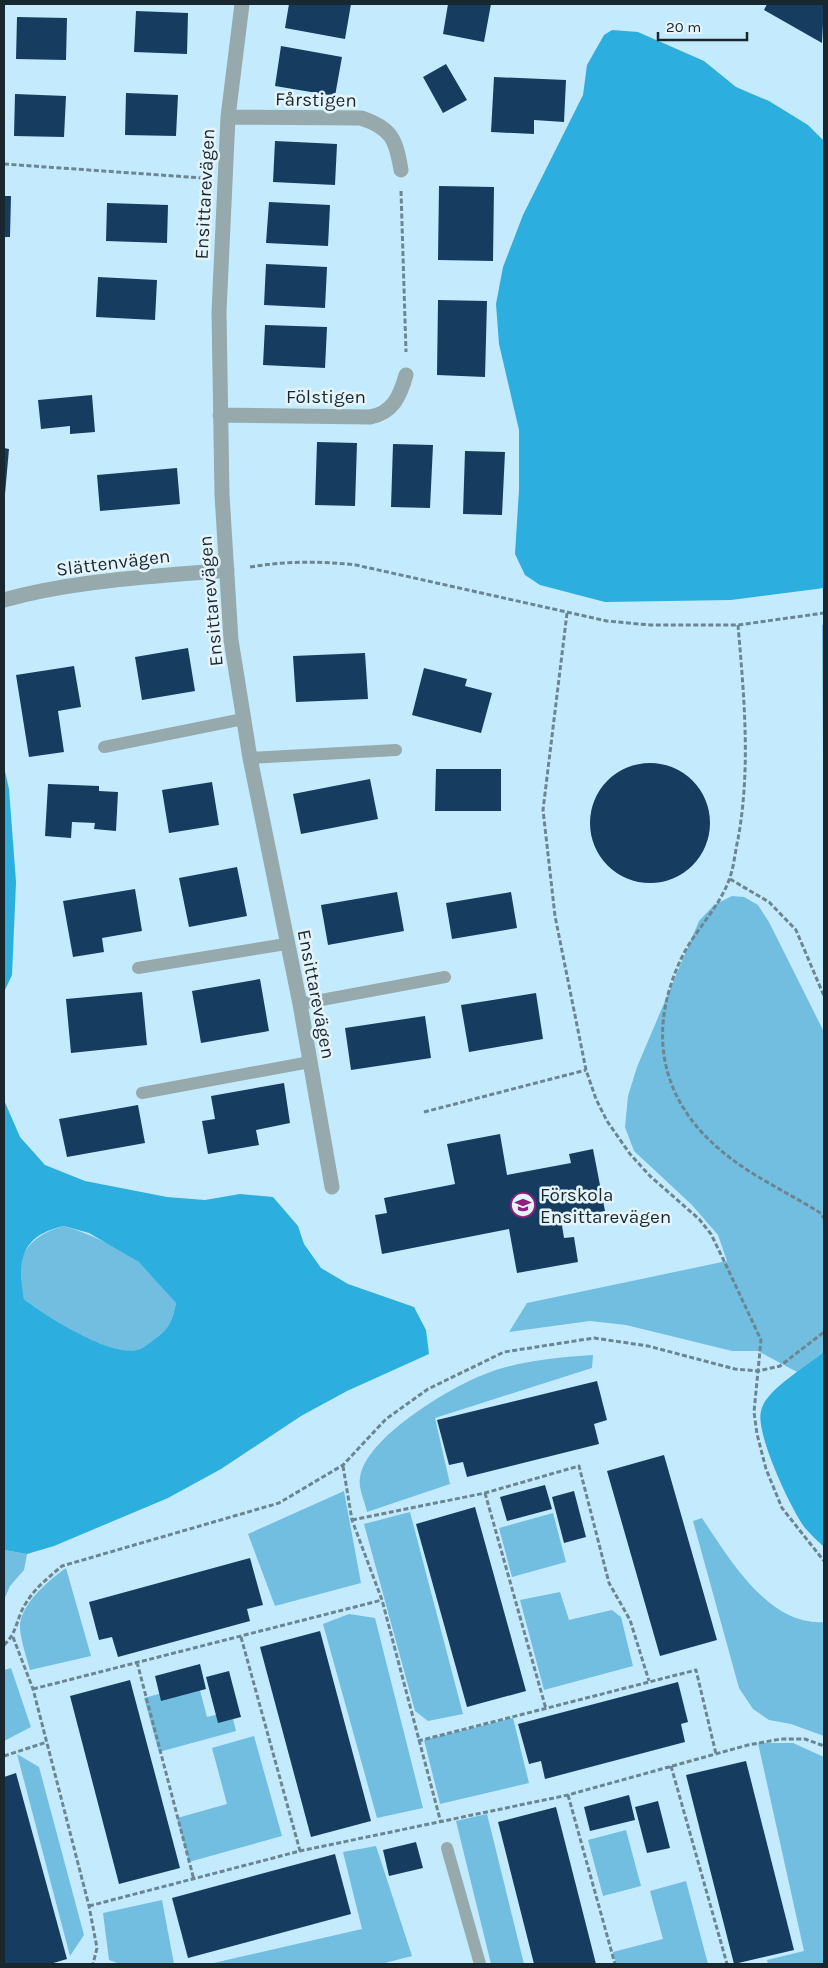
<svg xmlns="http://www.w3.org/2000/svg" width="828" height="1968" viewBox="0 0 828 1968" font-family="Karla,sans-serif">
  <rect width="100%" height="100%" fill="#c4ebfd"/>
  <path fill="#71bee1" d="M824,624V756L823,757L822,625Z
    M732,896L744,897L758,905L769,922L824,1032V1351L799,1373L758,1351H732L626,1325L590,1321L509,1332L527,1303L727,1261L718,1235L692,1205L634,1151L625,1127L628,1096L637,1067L699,921L714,905Z
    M64,1226C88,1233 118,1247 139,1262C153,1272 164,1290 176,1303C173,1319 169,1329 156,1338C151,1342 146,1347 140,1349C114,1361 44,1315 24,1299C22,1291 19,1282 19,1275C19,1247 40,1232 64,1226Z
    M593,1355L592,1368L435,1418L450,1484L367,1512C365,1502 358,1488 360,1478C365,1438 449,1388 485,1374C518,1361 558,1357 593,1355Z
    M344,1491L361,1583L275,1606L248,1534Z
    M410,1512L463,1714L428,1721L415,1711L364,1524Z
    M553,1513L566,1562L512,1577L499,1528Z
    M702,1518C729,1558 768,1626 824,1622V1736L791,1724L769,1720L753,1709L739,1688L693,1521Z
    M4,1550L27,1554L24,1570L10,1586L4,1600Z
    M66,1568L91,1656L30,1670C27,1659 19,1635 20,1624C23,1602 49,1580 66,1568Z
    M560,1592L569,1620L612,1610L621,1617L633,1666L544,1690L520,1600Z
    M349,1614L375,1618L423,1808L377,1818L323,1624Z
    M11,1668L31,1727L4,1741V1670Z
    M198,1683L207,1717L231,1711L236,1731L159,1752L144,1698Z
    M513,1718L529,1783L440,1804L424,1740Z
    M254,1736L282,1836L189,1862L177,1818L227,1804L212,1748Z
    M758,1743H793L824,1757V1964H768L767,1960L804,1951Z
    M17,1754L39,1767L84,1935L70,1956Z
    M487,1814L524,1964H491L456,1821Z
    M626,1830L641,1886L603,1896L588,1840Z
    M376,1846L412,1956L381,1964H209L362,1929L343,1852Z
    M686,1881L708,1964H616L613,1952L663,1939L650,1891Z
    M162,1900L174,1964H120L109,1960L103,1913Z"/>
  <path fill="#2caede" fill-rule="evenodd" d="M612,30L638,32L704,61L736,87L769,101L808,125L824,141V588L731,600L605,602L540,585L525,575L515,554L519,490V430L499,344L496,304L503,267L523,215L583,95L587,65L604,35Z
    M4,767L9,789L16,882L12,975L4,992Z
    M4,1100L20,1137L45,1165L85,1181L167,1197L205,1200L240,1194L273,1197L298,1226L304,1244L321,1268L348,1284L414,1307L426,1330L429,1354L347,1391L301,1416L221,1469L168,1498L54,1546L27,1554L4,1550ZM64,1226L89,1233L139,1262L176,1303C173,1319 169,1329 156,1338C151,1342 145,1347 140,1349C114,1360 44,1315 24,1299C16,1260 22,1235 64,1226Z
    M824,1351V1547C818,1541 811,1535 805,1528C791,1509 755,1433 761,1411C766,1388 808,1367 824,1351Z"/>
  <path fill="#163c60" d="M289,4H351L345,39L285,28Z
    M448,4H491L484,42L443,34Z
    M767,4H824L822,43L764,10Z
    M136,11L188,13L187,54L134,52Z
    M17,17L67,18L66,60L16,59Z
    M281,46L342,57L335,96L275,86Z
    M446,64L467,100L443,113L423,77Z
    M494,77L566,80L564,122L534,120V134L491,132Z
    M126,93L178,95L176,136L125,135Z
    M15,94L66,96L64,137L14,136Z
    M275,141L337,144L335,185L273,182Z
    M439,186L494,187L493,261L438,260Z
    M4,196H11L10,237H4Z
    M269,202L330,205L328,246L266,243Z
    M107,203L168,205L167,243L106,241Z
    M266,264L327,267L325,308L264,305Z
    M98,277L157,280L155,320L96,317Z
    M438,300L487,301L485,377L437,375Z
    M265,325L327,327L325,368L263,365Z
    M92,395L95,432L70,434V426L41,429L38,400Z
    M317,442L357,443L355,506L315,505Z
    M393,444L433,445L430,508L391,507Z
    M4,448L9,449L5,494H4Z
    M465,451L505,452L502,515L463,514Z
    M177,468L180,504L100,511L97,475Z
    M188,648L195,691L142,700L135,657Z
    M365,653L368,699L296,702L293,656Z
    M74,666L81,707L58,711L64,752L29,757L16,675Z
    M424,668L467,679L465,686L492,693L481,733L412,715Z
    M590 823a60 60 0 1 1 120 0a60 60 0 1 1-120 0Z
    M436,769H501V811H435Z
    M370,779L378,819L301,834L293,794Z
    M212,782L219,825L169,833L162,790Z
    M48,784L99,786V791L118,792L116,831L94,829L95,823L72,822L71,838L45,836Z
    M237,867L247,916L189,927L179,878Z
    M135,889L142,931L102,938L104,952L73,957L63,901Z
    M397,892L404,931L328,945L321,905Z
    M511,892L517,928L452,939L446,903Z
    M260,979L269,1031L201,1043L192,991Z
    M142,992L147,1045L71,1053L66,999Z
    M536,993L543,1039L469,1052L461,1005Z
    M425,1016L431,1058L351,1070L345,1028Z
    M284,1083L290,1123L256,1130L259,1145L208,1154L202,1121L215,1119L211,1096Z
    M138,1105L145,1143L67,1157L59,1119Z
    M500,1134L507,1175L571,1163L569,1154L593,1149L605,1211L561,1219L564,1238L574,1237L578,1262L517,1273L509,1229L382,1254L375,1215L387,1213L384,1198L455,1184L447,1144Z
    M597,1381L607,1420L594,1424L599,1444L467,1477L463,1462L449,1465L437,1420Z
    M664,1455L717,1640L660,1656L607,1471Z
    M545,1485L552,1509L507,1521L500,1497Z
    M574,1491L586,1537L564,1543L552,1497Z
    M475,1507L526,1691L467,1707L416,1524Z
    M250,1558L263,1605L247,1609L250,1621L118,1657L112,1637L99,1640L89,1602Z
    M320,1631L371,1821L311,1837L260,1647Z
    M200,1664L206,1689L161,1701L155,1676Z
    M229,1671L241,1717L218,1723L206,1677Z
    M130,1680L180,1868L119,1884L70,1696Z
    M678,1682L688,1722L681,1724L685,1742L545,1779L541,1761L529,1764L518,1724Z
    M746,1761L794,1950L734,1964L686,1775Z
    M16,1773L67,1959L50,1964H5L4,1958V1777Z
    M629,1795L635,1820L590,1831L584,1807Z
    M658,1801L670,1848L647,1853L635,1807Z
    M556,1807L596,1964H534L498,1822Z
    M416,1842L423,1868L389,1876L383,1850Z
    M335,1854L351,1914L188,1958L172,1898Z"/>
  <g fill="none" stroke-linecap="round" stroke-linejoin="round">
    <path stroke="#6b8692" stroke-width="3" stroke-dasharray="5 2.5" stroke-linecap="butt" d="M4,164L203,178
      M401,191L406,352
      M250,567C286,561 320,561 356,565L607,621L650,625H738L824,613
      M567,613L543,810L555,916L586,1070L596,1099L607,1121L630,1154L650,1176L699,1219L711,1234L726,1265L761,1340L754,1412L757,1434L766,1469L782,1508L824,1561
      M738,625C744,696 751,768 738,839C735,852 734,867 729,880C719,908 695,930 682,957C645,1034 661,1105 729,1157C756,1178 790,1194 819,1212L824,1218
      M730,879L769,902L796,930L824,996
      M424,1112L586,1070
      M343,1466L352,1520L382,1600L441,1823
      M485,1493L546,1709
      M352,1520L485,1493L579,1466L609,1583L630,1620L649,1681
      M13,1637L33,1689L89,1906L97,1948L93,1964
      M241,1637L300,1851
      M4,1645C18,1632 16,1618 26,1603C35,1588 49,1577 62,1566L279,1503L343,1465L386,1419L428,1389L504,1352L594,1338L648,1346L735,1369L758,1371L780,1366L824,1332
      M137,1662L194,1880
      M33,1689L382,1600
      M418,1741L696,1670L716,1754
      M4,1756L47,1742
      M671,1766L727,1964
      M568,1795L615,1964
      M89,1906L300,1851L568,1795L748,1745L781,1739H805L824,1746"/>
    <path stroke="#96a9ac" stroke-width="12" d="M104,747L243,719
      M250,758L396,750
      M138,968L286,944
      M300,1004L445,977
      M142,1093L310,1062
      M447,1848L480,1964"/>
    <path stroke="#96a9ac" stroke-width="15" d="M242,4L228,117L219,312L222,495L231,640L250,758L300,1004L332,1187
      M228,117L361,118C392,128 396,140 401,170
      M220,415L370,417C393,413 400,396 406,375
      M4,600C75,580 153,577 227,570"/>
  </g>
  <defs>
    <symbol id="school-ring" viewBox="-11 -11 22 22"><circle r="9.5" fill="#e5f4fb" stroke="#901f80" stroke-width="1.5"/><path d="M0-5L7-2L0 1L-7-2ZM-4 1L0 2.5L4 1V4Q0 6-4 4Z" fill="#901f80"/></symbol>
  </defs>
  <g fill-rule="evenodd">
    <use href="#school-ring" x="509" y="1191" width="28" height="28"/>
  </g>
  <g text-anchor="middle" stroke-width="5" stroke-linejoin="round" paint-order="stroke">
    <g font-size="19" fill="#19282f" stroke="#e5f4fb">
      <text transform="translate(316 99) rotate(1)" y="7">Fårstigen</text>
      <text transform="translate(204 194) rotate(-87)" y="7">Ensittarevägen</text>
      <text x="326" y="403">Fölstigen</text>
      <text transform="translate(113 562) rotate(-7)" y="7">Slättenvägen</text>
      <text transform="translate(210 601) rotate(-95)" y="7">Ensittarevägen</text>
      <text transform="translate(317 994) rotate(79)" y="7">Ensittarevägen</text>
    </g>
    <g font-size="19" fill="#19282f" stroke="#e5f4fb" text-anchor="start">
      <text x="540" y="1201">Förskola<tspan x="540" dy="22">Ensittarevägen</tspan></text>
    </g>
  </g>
  <rect width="828" height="1968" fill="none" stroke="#19282f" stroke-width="10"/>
  <path d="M658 32v8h89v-8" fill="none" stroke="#19282f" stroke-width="2.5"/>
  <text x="666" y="32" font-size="15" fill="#19282f" stroke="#e5f4fb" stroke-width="4" paint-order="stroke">20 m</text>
</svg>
